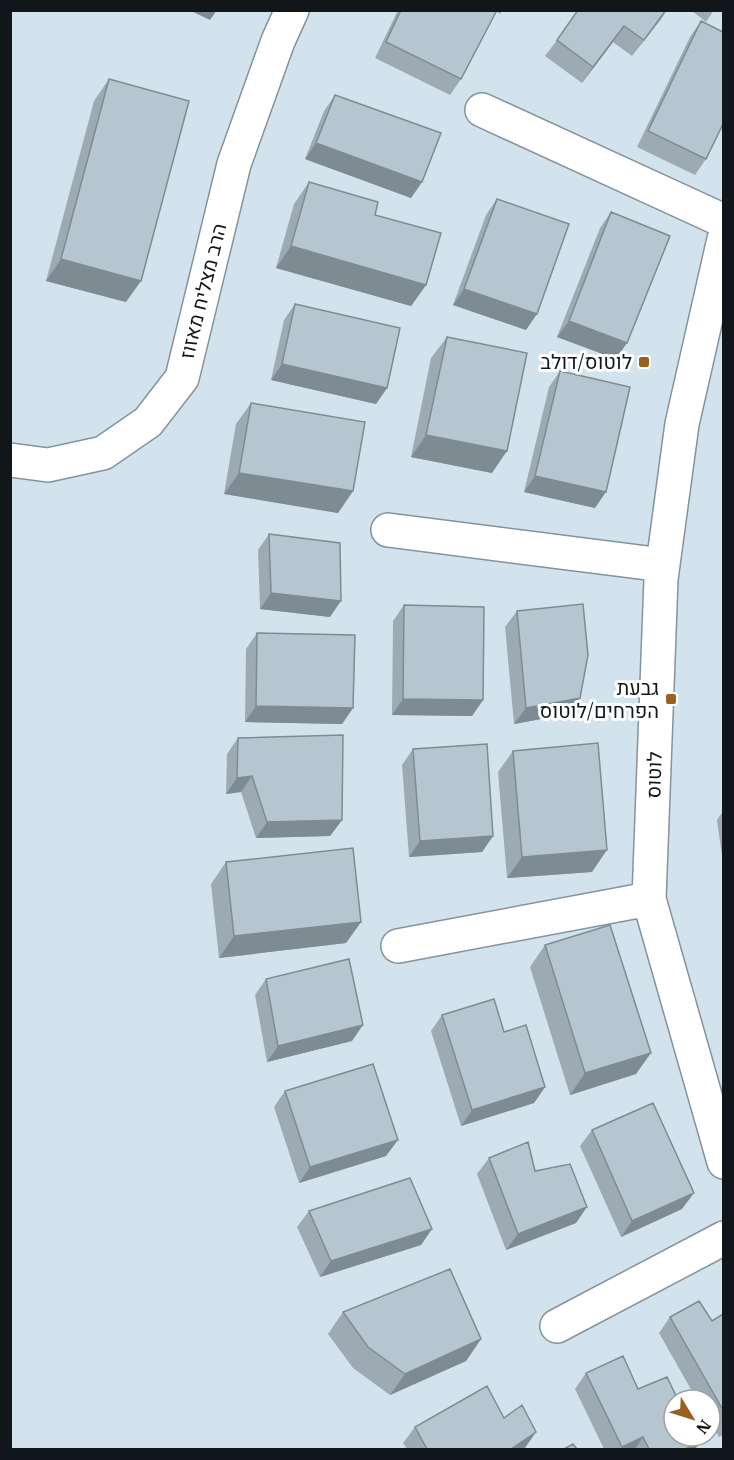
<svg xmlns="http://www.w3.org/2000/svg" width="734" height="1460" viewBox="0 0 734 1460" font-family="'IBM Plex Serif',Heebo,serif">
  <rect width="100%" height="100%" fill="#d3e3ee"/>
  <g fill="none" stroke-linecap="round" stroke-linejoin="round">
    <defs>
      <path id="street" d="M482,110L724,221
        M724,239L682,424L661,579L649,899L724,1162
        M10,460L48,465L103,453L148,422L182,378L234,164L278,41L292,10
        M388,530L663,565
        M398,946L649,899
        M557,1326L724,1238"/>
    </defs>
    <use href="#street" stroke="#84939d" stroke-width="36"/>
    <use href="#street" stroke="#fff" stroke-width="33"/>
  </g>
  <path fill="#9daab4" d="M398,10H494L461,79L450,95L375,58Z
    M495,10H503L500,14Z
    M667,10L632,56L613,42L582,83L545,56L557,40Z
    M691,10H714L706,22Z
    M701,21L706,159L695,175L637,147L690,37Z
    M109,79L126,302L46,281L94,101Z
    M335,95L422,182L411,198L305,159L324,111Z
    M309,182L375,215L426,285L411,306L276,268L294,204Z
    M497,199L526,330L453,305L486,215Z
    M611,212L616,359L557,337L600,228Z
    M295,304L387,388L376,404L271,380L284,320Z
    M447,337L492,473L411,457L431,358Z
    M560,371L595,508L524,492L549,387Z
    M251,403L353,491L338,513L224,494L236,424Z
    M269,534L330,617L260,609L258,550Z
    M404,605L483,700L472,716L392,715L393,621Z
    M517,611L568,714L514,724L505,627Z
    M257,633L353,708L342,724L245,722L246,649Z
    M238,738L342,820L330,836L256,838L241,792L226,794L227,754Z
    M413,749L493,836L482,852L409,857L402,765Z
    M513,751L592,872L507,878L498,772Z
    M723,811V863L717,820Z
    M226,862L361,922L346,943L219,958L211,884Z
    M545,945L636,1074L570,1095L530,967Z
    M266,979L352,1041L267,1062L255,995Z
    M442,1015L504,1032L545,1087L534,1103L461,1126L431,1031Z
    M285,1091L386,1156L299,1183L274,1107Z
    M592,1130L682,1209L621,1237L580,1146Z
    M489,1158L535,1171L576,1223L506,1250L477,1174Z
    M309,1211L432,1229L421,1245L320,1277L297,1227Z
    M343,1312L481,1339L466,1361L390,1395L353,1368L328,1334Z
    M723,1314V1435L719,1437L710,1422V1400H697L659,1333L670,1317L712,1321Z
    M586,1373L638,1389L700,1443L695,1449H604L575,1389Z
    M504,1418L525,1448L523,1449H407L403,1443L415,1427Z"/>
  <path fill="#7f8b92" d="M189,10H217L210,20Z
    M667,10L661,19L632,56L644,40Z
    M624,26L613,42L582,83L593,67Z
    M316,143L422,182L411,198L305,159Z
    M291,246L426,285L411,306L276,268Z
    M61,259L141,281L126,302L46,281Z
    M464,289L537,314L526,330L453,305Z
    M569,321L627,343L616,359L557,337Z
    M282,364L387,388L376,404L271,380Z
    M426,435L507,451L492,473L411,457Z
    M239,473L353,491L338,513L224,494Z
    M535,476L606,492L595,508L524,492Z
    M271,593L341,601L330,617L260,609Z
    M580,698L568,714L514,724L526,708Z
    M403,699L483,700L472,716L392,715Z
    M256,706L353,708L342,724L245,722Z
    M252,776L241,792L226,794L237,778Z
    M342,820L330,836L256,838L267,822Z
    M493,836L482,852L409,857L420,841Z
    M607,850L592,872L507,878L522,857Z
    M361,922L346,943L219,958L234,936Z
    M363,1025L352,1041L267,1062L278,1046Z
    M651,1053L636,1074L570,1095L585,1073Z
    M545,1087L534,1103L461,1126L472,1110Z
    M398,1140L386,1156L299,1183L310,1167Z
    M694,1193L682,1209L621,1237L632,1221Z
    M587,1207L576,1223L506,1250L518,1234Z
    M432,1229L421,1245L320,1277L331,1261Z
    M481,1339L466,1361L390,1395L405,1374Z
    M536,1432L525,1448L523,1449H511Z
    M643,1437L635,1449H621L622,1447Z
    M700,1443L695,1449H685Z"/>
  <path fill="#b6c6d1" stroke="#7f8b92" stroke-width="1.5" d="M401,10H494L496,12L461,79L386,42Z
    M578,10H666L644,40L624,26L593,67L557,40Z
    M701,21L723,32V124L706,159L648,131Z
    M109,79L189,101L141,281L61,259Z
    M335,95L441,133L422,182L316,143Z
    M309,182L378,202L375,215L441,233L426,285L291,246Z
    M497,199L569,224L537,314L464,289Z
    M611,212L670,236L627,343L569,321Z
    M295,304L400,328L387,388L282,364Z
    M447,337L527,353L507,451L426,435Z
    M560,371L630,387L606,492L535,476Z
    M251,403L365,422L353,491L239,473Z
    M269,534L340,543L341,601L271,593Z
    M583,604L588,655L580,698L526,708L517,611Z
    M404,605L484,607L483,700L403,699Z
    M257,633L355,635L353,708L256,706Z
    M343,735L342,820L267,822L252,776L237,778L238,738Z
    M598,743L607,850L522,857L513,751Z
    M487,744L493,836L420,841L413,749Z
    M353,848L361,922L234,936L226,862Z
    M610,925L651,1053L585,1073L545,945Z
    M349,959L363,1025L278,1046L266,979Z
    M494,999L504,1032L526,1025L545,1087L472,1110L442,1015Z
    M373,1064L398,1140L310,1167L285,1091Z
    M653,1103L694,1193L632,1221L592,1130Z
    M528,1142L535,1171L570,1164L587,1207L518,1234L489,1158Z
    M410,1178L432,1229L331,1261L309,1211Z
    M450,1269L481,1339L405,1374L368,1347L343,1312Z
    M699,1301L712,1321L723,1314V1410L670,1317Z
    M623,1356L638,1389L667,1377L678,1400H674V1436H696L700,1443L685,1449H649L643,1437L622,1447L586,1373Z
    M487,1386L504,1418L522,1405L536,1432L511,1449H427L415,1427Z
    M573,1444L577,1449H564Z"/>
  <g fill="#9a601f" stroke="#fff" stroke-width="2">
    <rect x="638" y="356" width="12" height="12" rx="3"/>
    <rect x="665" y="693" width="12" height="12" rx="3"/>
  </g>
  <g text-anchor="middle" stroke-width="6" stroke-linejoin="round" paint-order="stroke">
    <g font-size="20" fill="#10161a" stroke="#fff">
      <text transform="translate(203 291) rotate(-76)" y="7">הרב מצליח מאזוז</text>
      <text transform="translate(654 775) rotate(-88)" y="7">לוטוס</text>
    </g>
    <g font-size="20" fill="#10161a" stroke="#fff" text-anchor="end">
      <text x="632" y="369">לוטוס/דולב</text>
      <text x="659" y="695">גבעת<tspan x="659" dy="23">הפרחים/לוטוס</tspan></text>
    </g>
  </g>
  <rect width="734" height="1460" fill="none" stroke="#10161a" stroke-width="24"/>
  <g transform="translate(692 1418) rotate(128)"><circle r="28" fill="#ffffff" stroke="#9fa2a3" stroke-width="1.5"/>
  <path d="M0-4.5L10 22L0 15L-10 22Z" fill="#9a601f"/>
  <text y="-9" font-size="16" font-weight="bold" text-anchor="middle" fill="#10161a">N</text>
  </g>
</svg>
